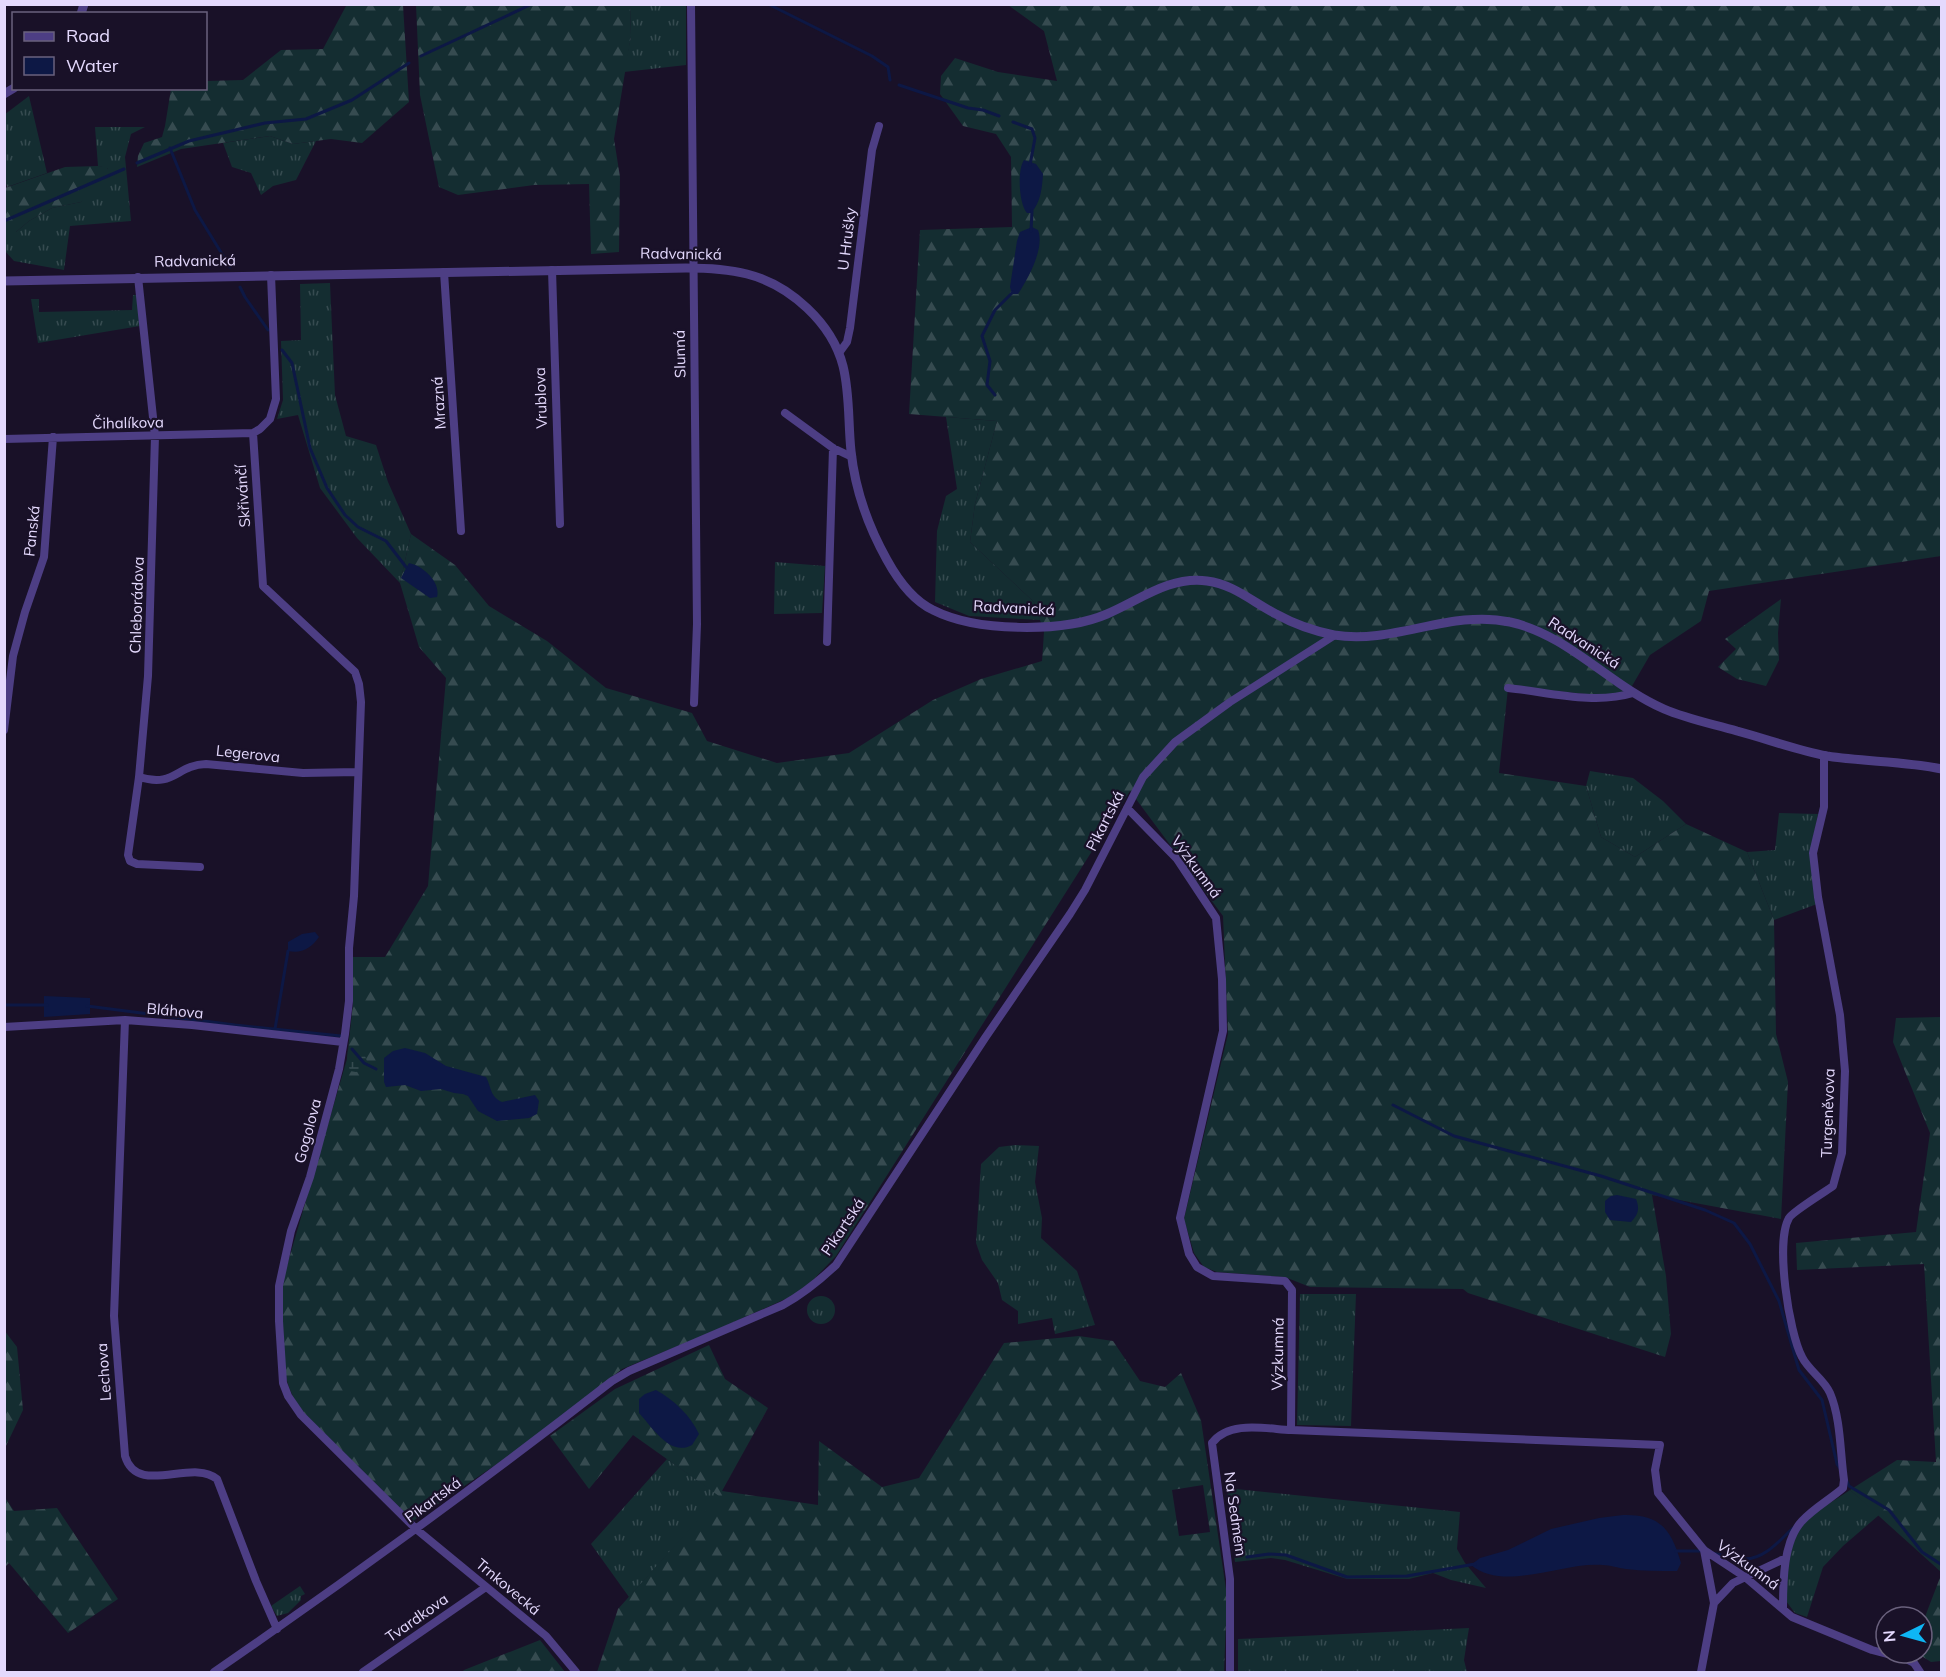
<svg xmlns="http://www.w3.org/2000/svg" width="1946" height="1677" viewBox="0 0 1946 1677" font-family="Mulish,sans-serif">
  <defs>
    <pattern id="grass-tufts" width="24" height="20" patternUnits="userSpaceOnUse" patternTransform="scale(1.5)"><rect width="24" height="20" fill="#142d31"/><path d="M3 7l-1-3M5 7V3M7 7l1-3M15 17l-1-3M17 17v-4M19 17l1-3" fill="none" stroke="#364b50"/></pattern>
    <pattern id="forest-firs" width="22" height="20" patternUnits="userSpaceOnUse" patternTransform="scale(1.5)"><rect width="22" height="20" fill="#142d31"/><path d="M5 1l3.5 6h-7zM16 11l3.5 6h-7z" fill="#364b50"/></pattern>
    <pattern id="wetland-marsh" width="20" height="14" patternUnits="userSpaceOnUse" patternTransform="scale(1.5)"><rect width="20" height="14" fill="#142d31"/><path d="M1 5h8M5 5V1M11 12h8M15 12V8" fill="none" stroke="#364b50"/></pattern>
  </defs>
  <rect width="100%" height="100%" fill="#191128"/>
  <path fill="url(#grass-tufts)" d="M630,5H686V65L624,72L631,36Z
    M29,96L47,173L7,187L4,177V115Z
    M95,127H145L131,134L125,157L131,221L70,226L64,270L14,261L5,251L4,232H16L29,221L52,208L81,202L108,168L98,166Z
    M270,136L293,144L316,141L296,180L273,186L261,195L251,173L232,167L223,143Z
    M330,283L335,395L346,436L376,445L388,482L411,534L400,583L357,538L320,488L298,415L277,419L283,400L281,341L301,340L300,284Z
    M133,295H138L140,326L38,343L31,299H39V312L132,310Z
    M946,417L997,421L975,504L970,542L1034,602L1040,620L969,616L935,602L937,531L946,496L957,489Z
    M775,562L825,566L822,613L774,614Z
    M1590,771L1633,778L1663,801L1686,824L1635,857L1601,837L1586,786Z
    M1779,813L1818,814L1810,853L1817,904L1774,920L1747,852L1775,850Z
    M1015,1145L1039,1146L1035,1182L1042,1218L1041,1238L1077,1271L1095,1325L1055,1334L1052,1318L1018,1324V1311L1002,1300L998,1283L982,1260L976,1243L981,1164L999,1147Z
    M1300,1294H1356L1351,1426L1297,1425Z
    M807 1310a14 14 0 1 1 28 0a14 14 0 1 1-28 0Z
    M667,1459L720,1496L629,1597L591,1544Z
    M1227,1488L1460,1512L1457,1549L1465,1563L1486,1588L1451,1580L1433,1573L1409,1579H1347L1285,1560L1271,1558L1235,1562Z
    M1850,1490L1879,1515L1843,1546L1823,1567L1807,1617L1795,1613L1786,1601C1788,1578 1787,1548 1801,1528C1813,1512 1834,1501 1850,1490Z
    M300,1586L305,1594L301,1596V1600L288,1613L277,1616L271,1606Z
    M1469,1628L1464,1660L1467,1672H1238V1639Z"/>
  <path fill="url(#forest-firs)" fill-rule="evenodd" d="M357,5H403L409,102L362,143L331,139L293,144L270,136L181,149L137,167L138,156L144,143L162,137L165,126L171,89L206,88V81L243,80L281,50L323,49L346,6Z
    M416,5H630L631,36L614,139L620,177L619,252L591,254L589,184L534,185L458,195L439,187L420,95Z
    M1008,5H1941V556L1709,591L1701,621L1650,655L1625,698L1508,686V688L1499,773L1586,786L1601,837L1635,857L1686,824L1747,852L1774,920L1776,1034L1788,1082L1781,1219L1652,1195L1666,1276L1671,1334L1665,1357L1468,1293L1463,1289L1310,1287L1285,1277L1217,1272L1204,1267L1194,1253L1184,1219L1228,1034L1223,916L1130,791L836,1256L812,1281L792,1296L707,1334L622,1369L526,1444L413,1521L303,1412C291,1395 286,1384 284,1363L282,1283L347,1059L353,1004V957H385L428,886L446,678L419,647L400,583L411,534L455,565L489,606L547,641L606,688L692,713L707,741L777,763L849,753L933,700L981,679L1042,661L1044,632L1034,602L970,542L975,504L997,421L909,414L920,230L1012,227L1011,157L996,134L963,126L940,94L941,76L955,58L998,72L1057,81L1044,31Z
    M98,166L108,167L104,184L81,202L52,208L29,221L16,232H5V188L65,167Z
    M1781,599L1778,633L1779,660L1766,686L1737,679L1718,667L1736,649L1725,639Z
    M1941,1017H1942L1941,1572L1850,1490L1897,1460L1936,1462L1924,1264L1797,1270L1796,1243L1916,1232L1930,1133L1893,1042L1896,1018Z
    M4,1330L17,1347L23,1410L5,1448Z
    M1079,1336L1113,1341L1140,1381L1165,1387L1181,1373L1201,1420L1227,1596L1224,1672H597L618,1609L719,1496L633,1435L589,1489L550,1436L615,1389L709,1345L725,1379L768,1408L722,1491L818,1505L819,1441L882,1487L919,1478L1004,1343ZM1203,1485L1210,1532L1179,1536L1172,1490Z
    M4,1496L14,1511L57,1508L118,1599L68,1633L9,1563L5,1567Z
    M1941,1575V1661L1931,1662L1920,1655L1922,1653L1923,1622Z
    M540,1640L565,1672H462L464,1670Z"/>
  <path fill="url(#wetland-marsh)" d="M348,1050H355L365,1056L368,1064L366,1069L356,1072L350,1071L347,1059Z"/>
  <path fill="#0d1845" d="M1024,160L1036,164L1043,174C1042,188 1041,202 1031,213H1027C1019,205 1017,170 1024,160Z
    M1032,227L1038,230C1045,248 1028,279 1018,294H1012L1010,287L1017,241L1020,232Z
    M409,563C423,566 441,582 437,597L430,598L401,578Z
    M315,932L319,937C311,948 302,954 288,951V942L302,934Z
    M44,996L90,998V1014L44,1017Z
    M405,1048L425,1053L446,1066L486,1077C491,1086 490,1097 502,1102L535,1095L539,1101L537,1114L529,1118L497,1121L478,1111L468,1096L463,1094L454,1093L441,1089L421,1091L405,1085L386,1087L384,1082V1058L393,1051Z
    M1617,1195L1636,1199C1640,1209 1638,1215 1631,1222L1610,1220L1605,1212V1201L1611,1196Z
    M656,1390C674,1400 690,1415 699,1434L692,1445C670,1457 653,1428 639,1413V1399L645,1394Z
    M1623,1515C1659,1514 1671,1528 1681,1563L1677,1571C1660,1571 1642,1571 1626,1569C1618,1568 1610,1565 1603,1565C1563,1561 1505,1593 1471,1565L1480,1558L1508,1550L1551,1529L1599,1518Z"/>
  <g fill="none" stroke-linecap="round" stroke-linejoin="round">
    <path stroke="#0d1845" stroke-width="3" d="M768,4L872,56L888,67L890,80
      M421,56L532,4
      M899,85L968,108L983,110L999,116
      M1013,122L1032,129L1035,138L1030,165
      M170,148L195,210L230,267
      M137,163L189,141L265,123L306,119L352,100L409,63
      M4,221L124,169
      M1031,231L1032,211
      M240,287L245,297L268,330
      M282,350L292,363L310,448L327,488L345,515L358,527L386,541L406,567
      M995,395L987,385L990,361L982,336L995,310L1013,292
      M4,1005H47
      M87,1006L235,1025L341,1036
      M275,1029L288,951
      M352,1049L364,1063L376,1069
      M1393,1105L1454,1136L1601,1176L1705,1210L1734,1223L1750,1244L1779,1301L1799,1370L1822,1400L1837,1464L1841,1470
      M1847,1481L1849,1486L1889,1510L1922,1552L1942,1565
      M1676,1551H1703
      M1712,1553C1723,1555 1735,1559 1745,1559C1765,1559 1780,1540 1793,1528
      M1247,1557L1269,1554L1286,1555L1347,1577L1407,1576L1475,1564"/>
    <path stroke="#4d3e84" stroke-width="8" d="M691,4L697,624L694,703
      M552,270L560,524
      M444,272L461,531
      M271,275L276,399L270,419L260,429L253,433L263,586L355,672L359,684L361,702L354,896L349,948V1001L345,1034L339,1069L331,1099L310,1177L291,1231L279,1286V1321L283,1383L288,1396L301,1415L416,1529L546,1636L576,1672
      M138,277L155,436L148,676L139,777L128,855L130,861L137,864L200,867
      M839,353L847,342L850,328L872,150L879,126
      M785,413L833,448L852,457
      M4,439L253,433
      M827,642L833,448
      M1508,688C1548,692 1594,705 1633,693
      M4,730L13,656L25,612L44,557L53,437
      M139,777C175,788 176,765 206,764L303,773L357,772
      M1127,808L1177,859L1216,918L1222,979L1223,1031L1180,1218L1189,1254L1197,1267L1213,1276L1285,1281L1292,1290L1291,1430L1660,1445L1655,1470L1658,1493L1704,1550L1745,1577L1792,1617L1872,1650L1906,1659L1914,1663L1920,1672
      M125,1020L114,1316L125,1456C137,1497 192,1458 217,1479L256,1581L277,1629
      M4,1027L125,1020L192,1025L343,1042
      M1704,1550L1714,1603
      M1783,1608C1783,1583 1783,1541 1802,1521C1814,1508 1829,1500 1843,1488L1844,1480C1840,1452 1841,1419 1830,1393C1824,1379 1809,1371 1802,1357C1789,1333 1775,1242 1789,1218C1792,1212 1825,1192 1833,1186L1842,1153L1845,1071L1840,1015L1818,897L1813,853L1824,807V755
      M214,1672C349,1579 482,1482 612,1381L629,1371L783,1305C803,1294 819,1281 836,1265L985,1038L1070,914L1085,890L1143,777L1175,742L1230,702L1335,635
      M363,1672L486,1587
      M1230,1672V1579L1212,1443C1229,1420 1267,1429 1291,1430
      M1701,1672L1714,1603L1733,1583L1786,1558"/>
    <path stroke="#4d3e84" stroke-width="9" d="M81,14L84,4
      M4,94L14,88
      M4,281L686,268C707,268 727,269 747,274C790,285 832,323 843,366C850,394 848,423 851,451C855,489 868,526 887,560C898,580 912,600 933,610C976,632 1063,633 1107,614C1140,600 1169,576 1207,581C1233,584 1254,603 1276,614C1294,624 1314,631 1334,635C1394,645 1450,609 1510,622C1569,635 1609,685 1664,709C1687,719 1713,724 1737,731C1767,739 1796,750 1827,756C1865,762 1904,761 1942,769"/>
  </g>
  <g text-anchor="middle" stroke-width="4.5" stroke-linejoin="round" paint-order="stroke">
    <g font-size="15" fill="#e4d9fd" stroke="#191128">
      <text transform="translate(847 239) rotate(-83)" y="5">U Hrušky</text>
      <text transform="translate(681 254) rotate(1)" y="5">Radvanická</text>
      <text transform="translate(195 261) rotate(-1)" y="5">Radvanická</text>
      <text transform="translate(680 354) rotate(-91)" y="5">Slunná</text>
      <text transform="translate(541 398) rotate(-92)" y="5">Vrublova</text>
      <text transform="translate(439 403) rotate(-94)" y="5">Mrazná</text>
      <text transform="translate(128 423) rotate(-1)" y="5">Čihalíkova</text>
      <text transform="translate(243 496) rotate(-94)" y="5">Skřivánčí</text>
      <text transform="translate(32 531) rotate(-84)" y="5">Panská</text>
      <text transform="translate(137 605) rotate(-88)" y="5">Chleborádova</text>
      <text transform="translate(1014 608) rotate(3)" y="5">Radvanická</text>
      <text transform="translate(1584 643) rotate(33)" y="5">Radvanická</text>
      <text transform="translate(248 754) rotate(6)" y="5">Legerova</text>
      <text transform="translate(1105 821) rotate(-63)" y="5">Pikartská</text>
      <text transform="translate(1196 867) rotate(54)" y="5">Výzkumná</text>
      <text transform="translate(175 1011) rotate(5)" y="5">Bláhova</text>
      <text transform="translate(1828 1113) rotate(-88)" y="5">Turgeněvova</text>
      <text transform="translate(308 1131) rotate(-75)" y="5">Gogolova</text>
      <text transform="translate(843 1227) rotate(-56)" y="5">Pikartská</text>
      <text transform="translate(1278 1354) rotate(-89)" y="5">Výzkumná</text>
      <text transform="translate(104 1372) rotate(-94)" y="5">Lechova</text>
      <text transform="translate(433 1500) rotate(-36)" y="5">Pikartská</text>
      <text transform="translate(1235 1514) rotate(82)" y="5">Na Sedmém</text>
      <text transform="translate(1748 1565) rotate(36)" y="5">Výzkumná</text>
      <text transform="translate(508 1587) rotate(40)" y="5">Trnkovecká</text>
      <text transform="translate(417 1618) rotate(-35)" y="5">Tvardkova</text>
    </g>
  </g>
  <rect width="1946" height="1677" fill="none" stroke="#e4d9fd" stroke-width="12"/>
  <rect x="12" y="12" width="195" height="78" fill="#191128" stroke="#6a617d" stroke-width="1.5"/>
  <rect x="24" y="32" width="30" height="9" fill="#4d3e84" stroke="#6a617d" stroke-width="1.5"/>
  <text x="66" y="42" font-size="18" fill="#e4d9fd">Road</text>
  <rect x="24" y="57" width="30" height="18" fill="#0d1845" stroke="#6a617d" stroke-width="1.5"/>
  <text x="66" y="72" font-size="18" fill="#e4d9fd">Water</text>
  <g transform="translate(1904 1635) rotate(265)"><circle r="28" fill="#191128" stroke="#6a617d" stroke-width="1.5"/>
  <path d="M0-4.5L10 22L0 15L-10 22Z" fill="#0eb6f5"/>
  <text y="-9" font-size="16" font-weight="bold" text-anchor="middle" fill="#e4d9fd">N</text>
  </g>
</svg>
